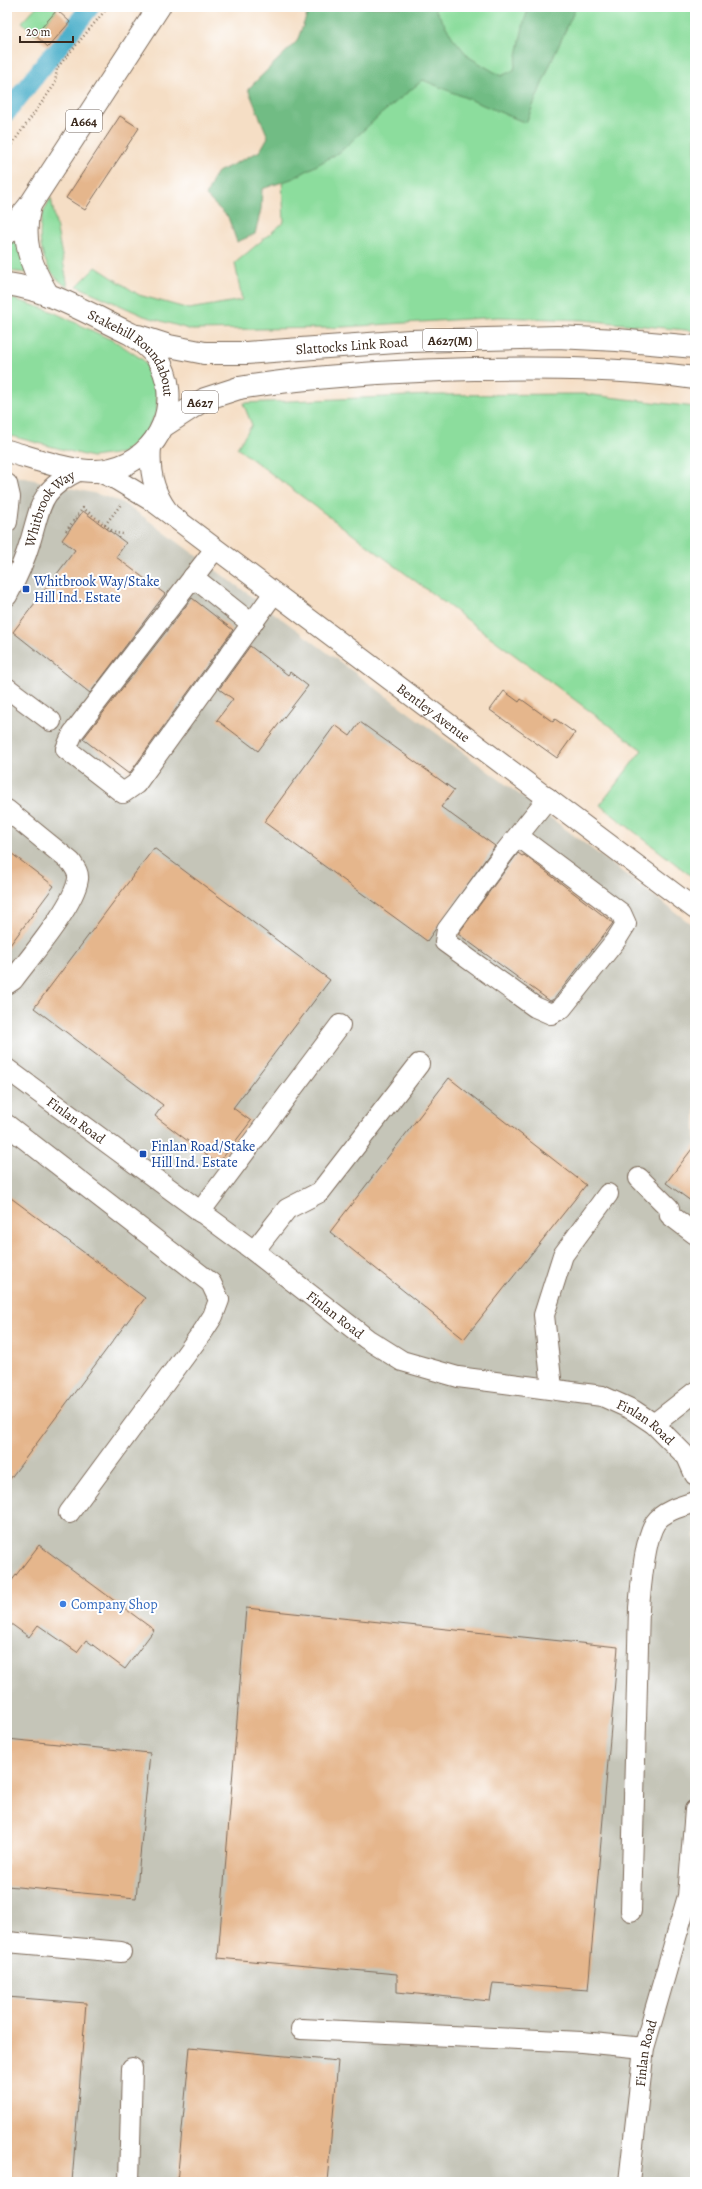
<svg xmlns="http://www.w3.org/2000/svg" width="702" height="2189" viewBox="0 0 702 2189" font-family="Alegreya,serif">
  <rect width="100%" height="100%" fill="#fff"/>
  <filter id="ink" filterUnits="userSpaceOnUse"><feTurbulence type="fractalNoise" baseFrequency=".025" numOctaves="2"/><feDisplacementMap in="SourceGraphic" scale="8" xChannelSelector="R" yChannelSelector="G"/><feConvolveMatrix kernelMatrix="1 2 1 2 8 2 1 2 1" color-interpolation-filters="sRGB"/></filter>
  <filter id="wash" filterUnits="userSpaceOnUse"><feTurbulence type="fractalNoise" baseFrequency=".012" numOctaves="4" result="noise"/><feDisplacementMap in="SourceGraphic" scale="16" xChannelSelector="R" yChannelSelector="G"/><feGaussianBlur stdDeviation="0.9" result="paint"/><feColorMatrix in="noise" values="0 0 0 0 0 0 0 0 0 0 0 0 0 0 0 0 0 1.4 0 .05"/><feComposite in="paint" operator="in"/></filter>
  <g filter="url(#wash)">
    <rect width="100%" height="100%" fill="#f5dec5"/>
    <path fill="#c5c5b8" d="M7,474L97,494L121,502L141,515L531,803L695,927V2182H7Z"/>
    <path fill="#8cdd9d" stroke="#64845e" d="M36,7H53L57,10L35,35L22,22Z
      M425,7H545L508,87L441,46Z
      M564,7H695V331L584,320L498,317L328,328L192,330L144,316L77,286L96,267L139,295L189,309L242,300L235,263L284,222L282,178L414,69L520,113Z
      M51,198L68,287C38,270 32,225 51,198Z
      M15,234L28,273L7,271V245Z
      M14,299L51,311L118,343L143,360L156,381L157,411L146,432L123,453L92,457L7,435V300Z
      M583,394L695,407V879L600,805L642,750L237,448L252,425L243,403L432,395Z"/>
    <path fill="#71bc84" stroke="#567351" d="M310,7H434L453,38L469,57L501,76L514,70L524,22L529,7H576L549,67L526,123L423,80L381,114L340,152L294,178L262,189L261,209L255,234L237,242L228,217L206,196L216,173L260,151L268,137L248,89L297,41Z"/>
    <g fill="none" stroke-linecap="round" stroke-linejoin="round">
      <path stroke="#4aaec9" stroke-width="19" d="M7,112L90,7"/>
    </g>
    <g id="blocks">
      <path fill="#e5b68c" d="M57,10L70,22L48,47L35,35Z
        M120,116L139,128L85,210L66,198Z
        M83,511L126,543L116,557L165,594L90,693L13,632L75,550L62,540Z
        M192,598L233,630L129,774L83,739Z
        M250,646L288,675L290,672L308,686L258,751L217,720L233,699L219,689Z
        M504,691L519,702L521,699L553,722L555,719L575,733L557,758L490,710Z
        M360,722L454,790L441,807L495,846L427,941L264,822L335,725L350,736Z
        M154,848L330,980L233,1108L251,1121L218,1164L155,1116L163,1105L34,1008Z
        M7,850L54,886L7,949Z
        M518,853L522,856L524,855L613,923L554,999L550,1001L458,934Z
        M449,1078L586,1185L464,1339L330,1232Z
        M695,1145V1204L666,1183Z
        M7,1195L145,1298L7,1483Z
        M39,1545L154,1630L125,1669L86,1640L77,1652L38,1625L29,1637L7,1621V1587Z
        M246,1608L618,1647L588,1990L493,1983L490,2001L397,1992V1974L218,1958Z
        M7,1739L150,1753L136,1898L7,1886Z
        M7,1997L86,2003L72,2182H7Z
        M190,2047L338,2061L327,2182H177Z"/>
    </g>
  </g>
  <g filter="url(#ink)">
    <use href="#blocks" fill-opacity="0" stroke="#7c6958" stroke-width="1"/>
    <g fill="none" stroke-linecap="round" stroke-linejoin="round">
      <defs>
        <g id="minor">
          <path d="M151,447C149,470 153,491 167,510"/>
          <path id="s1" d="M97,471L117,480L155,503L695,909"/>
          <path d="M7,484L10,497L7,522"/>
          <path d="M215,549L73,733L66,749L123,793L136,784L274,593"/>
          <path d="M193,577L252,624"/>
          <path id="s2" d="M7,596C17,578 25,559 31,539C42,501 41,489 80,470"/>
          <path d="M7,688L51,721"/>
          <path d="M7,810L71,862C74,867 79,872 78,879C74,906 30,957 13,980L7,984"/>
          <path d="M518,836L621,913L626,924L616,940L562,1008L551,1014L535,1007L445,942L447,930L504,853L548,798"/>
          <path id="s3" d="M7,1069L254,1251L367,1339L402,1361L458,1377L602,1396L633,1410L654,1424L687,1457L695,1475"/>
          <path d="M7,1125L211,1283L219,1300L213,1316L204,1330L69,1513"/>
          <path d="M639,1178L669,1208L670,1215L695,1234"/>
          <path d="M200,1212L340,1025"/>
          <path d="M254,1251L287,1209L320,1192L419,1064"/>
          <path d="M552,1388L544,1315L563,1255L608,1194"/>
          <path d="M654,1424L695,1392"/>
          <path d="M631,1911L639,1608C641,1588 644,1540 655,1523C663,1511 682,1506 695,1502"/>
          <path d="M7,1942L121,1952"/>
          <path d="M301,2029L582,2042L644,2048"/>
          <path d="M129,2182L132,2068"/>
          <path id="s4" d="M629,2182L644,2048L688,1896L695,1810"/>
        </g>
        <g id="major">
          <path d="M30,205C21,240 30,265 48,295"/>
          <path d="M7,233L30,205L159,7"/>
          <path id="s5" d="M7,284C48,289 93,316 131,334C140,340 149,347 156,356C185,399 161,458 111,469C81,477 37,459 7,451"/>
          <path d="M138,336L169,346L205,353"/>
          <path d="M165,425L205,399L239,388"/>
        </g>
        <g id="highway">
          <path id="s6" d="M205,353H246L410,341L557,337L617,340L695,347"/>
          <path d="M239,388C317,375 396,371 474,369C549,368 621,368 695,378"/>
        </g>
      </defs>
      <use href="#minor" stroke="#7c6958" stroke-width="22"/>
      <use href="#major" stroke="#7c6958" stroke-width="24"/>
      <use href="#highway" stroke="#7c6958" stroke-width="24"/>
      <path stroke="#7c6958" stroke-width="2.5" stroke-dasharray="1 3" stroke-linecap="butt" d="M7,151L55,84L57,68L108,7
        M105,525L122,503
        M66,531L83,508L115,533L123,534"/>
      <use href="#minor" stroke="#fff" stroke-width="20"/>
      <use href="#major" stroke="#fff" stroke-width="22"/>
      <use href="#highway" stroke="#fff" stroke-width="22"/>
    </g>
  </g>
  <g fill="#1a4fb4" stroke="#fff" stroke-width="1.5">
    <rect x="22" y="585" width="8" height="8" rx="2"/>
    <rect x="139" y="1150" width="8" height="8" rx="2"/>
  </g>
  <circle fill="#3f7fe0" stroke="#fff" stroke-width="1.5" cx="63" cy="1604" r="4"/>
  <g text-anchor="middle" stroke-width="4" stroke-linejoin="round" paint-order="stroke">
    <g fill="#fff" stroke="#766a62" stroke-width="1">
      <rect x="66" y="110" width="36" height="22" rx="3"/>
      <rect x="423" y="329" width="54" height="22" rx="3"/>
      <rect x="182" y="391" width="36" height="22" rx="3"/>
    </g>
    <g font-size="13" font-weight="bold" fill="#3b2a1e">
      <text x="84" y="126">A664</text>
      <text x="450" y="345">A627(M)</text>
      <text x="200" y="407">A627</text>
    </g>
    <g font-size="14" fill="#3b2a1e" stroke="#fff">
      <text dy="5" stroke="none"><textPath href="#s6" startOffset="147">Slattocks Link Road</textPath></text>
      <text dy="5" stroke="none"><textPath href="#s5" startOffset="149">Stakehill Roundabout</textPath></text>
      <text dy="5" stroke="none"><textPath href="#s2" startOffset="99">Whitbrook Way</textPath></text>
      <text dy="5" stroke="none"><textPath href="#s1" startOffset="415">Bentley Avenue</textPath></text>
      <text dy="5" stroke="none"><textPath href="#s3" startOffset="86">Finlan Road</textPath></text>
      <text dy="5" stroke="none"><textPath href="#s3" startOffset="410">Finlan Road</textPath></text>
      <text dy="5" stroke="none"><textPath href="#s3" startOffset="746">Finlan Road</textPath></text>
      <text dy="5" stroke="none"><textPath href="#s4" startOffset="130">Finlan Road</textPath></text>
    </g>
    <g font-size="14" fill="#164399" stroke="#fff" text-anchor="start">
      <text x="34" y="586">Whitbrook Way/Stake<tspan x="34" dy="16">Hill Ind. Estate</tspan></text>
      <text x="151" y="1151">Finlan Road/Stake<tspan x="151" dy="16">Hill Ind. Estate</tspan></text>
    </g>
    <g font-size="14" fill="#366cbe" stroke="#fff" text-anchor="start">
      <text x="71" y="1609">Company Shop</text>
    </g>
  </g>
  <rect width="702" height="2189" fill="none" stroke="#fff" stroke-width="24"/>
  <path d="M20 36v6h53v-6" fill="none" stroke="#3b2a1e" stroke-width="2"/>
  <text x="26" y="36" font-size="12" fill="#3b2a1e" stroke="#ffffff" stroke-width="3" paint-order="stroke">20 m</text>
</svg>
